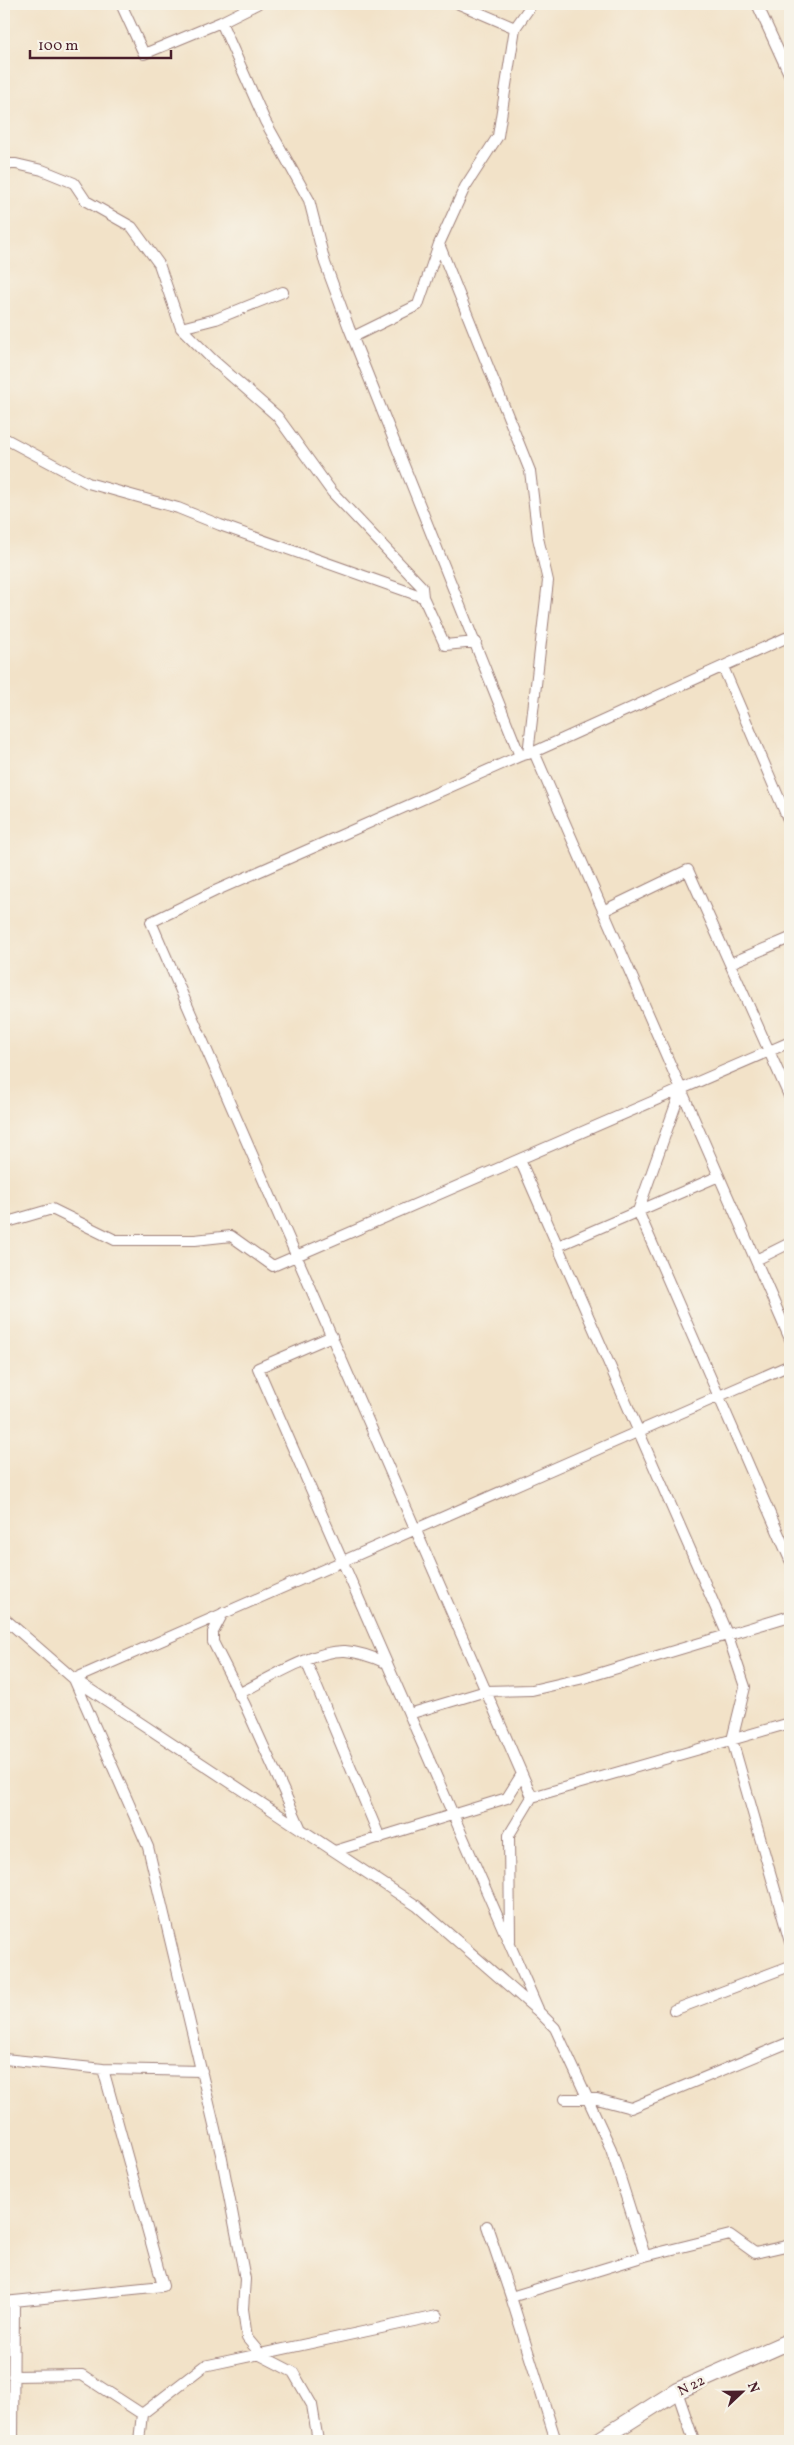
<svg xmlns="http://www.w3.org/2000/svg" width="794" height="2445" viewBox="0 0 794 2445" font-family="Vollkorn,serif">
  <rect width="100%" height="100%" fill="#f7f3e8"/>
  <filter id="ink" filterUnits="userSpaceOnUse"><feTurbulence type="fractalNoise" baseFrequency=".02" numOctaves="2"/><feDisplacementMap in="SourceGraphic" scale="10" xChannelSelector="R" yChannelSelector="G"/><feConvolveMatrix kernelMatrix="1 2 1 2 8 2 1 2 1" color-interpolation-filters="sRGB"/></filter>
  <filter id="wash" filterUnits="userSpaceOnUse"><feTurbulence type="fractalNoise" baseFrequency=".0096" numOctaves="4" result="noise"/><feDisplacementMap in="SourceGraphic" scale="20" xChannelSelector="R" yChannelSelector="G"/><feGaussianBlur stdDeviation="1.12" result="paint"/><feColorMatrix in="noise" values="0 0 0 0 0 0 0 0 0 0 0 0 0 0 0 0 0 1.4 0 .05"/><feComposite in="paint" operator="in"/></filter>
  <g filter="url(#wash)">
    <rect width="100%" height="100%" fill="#f2e2c8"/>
  </g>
  <g filter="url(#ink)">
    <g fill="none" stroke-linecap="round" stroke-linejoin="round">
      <defs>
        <path id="minor" d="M121,4L144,54L221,22L265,121L309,200L325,263L349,328L520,756
          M459,4L515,28
          M757,4L790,76
          M221,22L257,4
          M4,164H16L42,170L74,183L86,201L132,227L159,264L181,328L213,360L277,416L332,492L422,587L423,597L445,645L476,642
          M181,328L216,319L283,292
          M353,337L418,305L439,244
          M4,438L88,483L178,508L220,525L423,597
          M723,667L790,824
          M534,752L790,1339
          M528,754L548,581L538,538L530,471L439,244L465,187L498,136L515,28L532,4
          M603,911L688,870L790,1098
          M731,963L790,938
          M681,1090L638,1211L790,1560
          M520,1160L728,1636L745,1687L732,1740L790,1942
          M4,1223L52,1209L115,1240H195L231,1236L273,1266L790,1042
          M558,1246L719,1176
          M756,1260L790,1243
          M332,1336L258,1368L538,2009
          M223,1613L213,1632V1642L245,1705L300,1827
          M4,1618L74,1679L417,1906L539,2012L555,2028L611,2149L645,2256
          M306,1661L380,1838
          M238,1694C267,1680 313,1650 345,1651C360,1652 373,1657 386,1663
          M409,1714L486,1691L532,1690L584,1678L790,1616
          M532,1797L151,922L215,891L520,756L534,752L790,636
          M335,1851L507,1798L522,1774
          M510,1941L509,1835L532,1797L790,1723
          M674,2010L790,1966
          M4,2059L103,2069L202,2071
          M565,2099H597L631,2108L790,2042
          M487,2226L511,2297L556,2441
          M511,2297L645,2256L730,2235L755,2253L790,2245
          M4,2302L163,2286L103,2069
          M13,2376L82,2375L142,2414L139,2441
          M677,2391L694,2441
          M142,2414L204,2366L437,2316
          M13,2441L14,2302
          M318,2441L312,2405L293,2372L262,2356L247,2338L243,2309L245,2279L221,2154L148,1847L74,1679L790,1365"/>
        <path id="primary" d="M598,2441L677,2391L790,2341"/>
      </defs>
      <use href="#minor" stroke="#9e807a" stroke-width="12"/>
      <use href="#primary" stroke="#9e807a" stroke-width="18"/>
      <use href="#minor" stroke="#fff" stroke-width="10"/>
      <use href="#primary" stroke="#fff" stroke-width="16"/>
    </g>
  </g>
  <g text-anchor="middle" stroke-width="5" stroke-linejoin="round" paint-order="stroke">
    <g font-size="14" fill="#4a1f2b" stroke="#f7f3e8">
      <text transform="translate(691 2385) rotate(-26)" y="5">N 22</text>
    </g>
  </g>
  <rect width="794" height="2445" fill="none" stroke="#f7f3e8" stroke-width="20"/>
  <g transform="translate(742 2392) rotate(68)" stroke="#f7f3e8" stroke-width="4" paint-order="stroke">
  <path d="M0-4L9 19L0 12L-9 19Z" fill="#4a1f2b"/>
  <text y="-8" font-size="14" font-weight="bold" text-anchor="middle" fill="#4a1f2b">N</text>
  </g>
  <path d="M30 50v8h141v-8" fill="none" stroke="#4a1f2b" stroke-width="2.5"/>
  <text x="38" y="50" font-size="15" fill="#4a1f2b" stroke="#f7f3e8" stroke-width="4" paint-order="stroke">100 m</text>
</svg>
